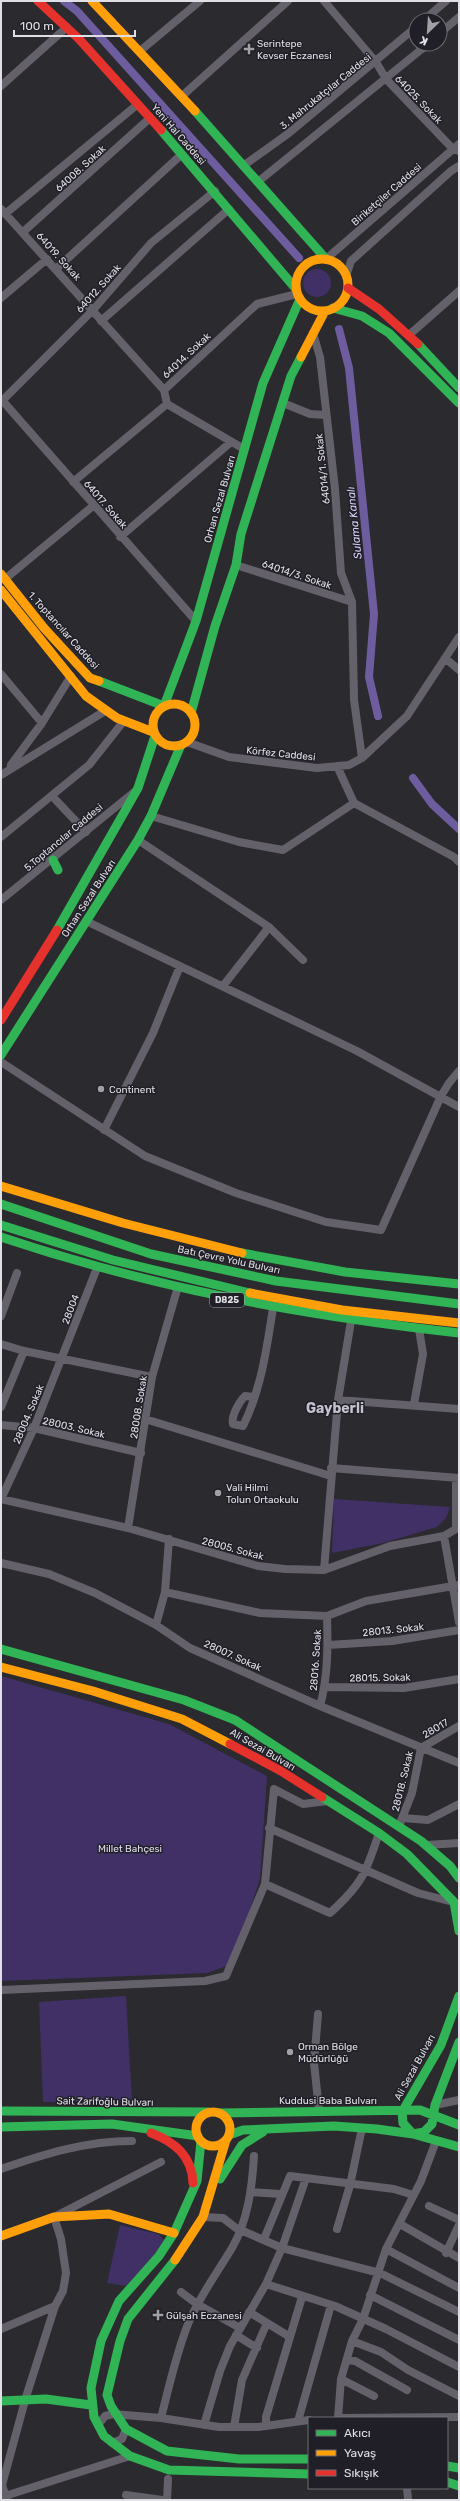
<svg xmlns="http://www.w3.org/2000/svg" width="460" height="2501" viewBox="0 0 460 2501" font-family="Rubik,sans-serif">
  <rect width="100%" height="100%" fill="#2b2a2f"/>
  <path fill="#403066" d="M303 283a14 14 0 1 1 28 0a14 14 0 1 1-28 0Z
    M334,1499L450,1507L446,1518L437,1527L383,1543L332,1553Z
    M1,1676L169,1724L267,1776L260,1879L232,1964L207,1973L1,1981Z
    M126,1996L132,2101L43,2102L39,2002Z
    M120,2225L158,2234L164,2240L157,2252L126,2286L107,2283Z"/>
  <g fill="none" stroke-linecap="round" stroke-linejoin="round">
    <path stroke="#6d5d9f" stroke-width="8" d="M64,1L77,11L299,258
      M339,329L349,368L374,614L369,677L378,716
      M413,778L432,804L459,829"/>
    <path stroke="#64616b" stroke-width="8" d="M324,1L376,62L386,79L453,149L459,151
      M424,20L446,1
      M440,33L459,17
      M140,51L200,1
      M1,86L67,27
      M182,96L288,1
      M243,166L289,133L416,27
      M259,181L428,44
      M1,209L164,390
      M5,214L138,104
      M23,232L150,118
      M326,259L459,144
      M56,269L181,155
      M346,276L351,261L451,171L459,166
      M1,298L47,259
      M101,321L229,209
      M313,333L320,357L335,489L341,573L352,602L354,700L362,758
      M409,335L459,291
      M1,399L196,621
      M1,402L93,310L151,243L215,191
      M283,403L310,414L326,415
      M167,404L244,449
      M73,482L167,404L164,390L257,304L297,294
      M120,537L231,442
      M236,565L352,602
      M5,579L93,506
      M445,658L459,670
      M1,674L42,723
      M187,742L229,757L317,768L349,765L362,758L407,716L459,637
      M11,765L42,723L71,676
      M337,766L354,803L454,857L459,862
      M1,775L105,711
      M52,796L86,832
      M151,816L239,842L283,850L354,803
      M1,837L89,765L123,722
      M138,840L269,927L303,960
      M1,900L133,793
      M86,921L357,1051L459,1107
      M223,986L269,927
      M1,1062L145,1156L236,1193L326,1222L381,1230L441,1096L449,1083L459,1071
      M104,1130L153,1033L180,966
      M97,1268L34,1428L1,1499L128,1528L258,1566L285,1569L324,1570L390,1546L444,1536L456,1529V1478
      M1,1316L17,1273
      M1,1344L24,1351L152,1377
      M254,1397L245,1396C239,1402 231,1416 233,1424L243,1426C261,1390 267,1347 273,1308
      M338,1400L459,1409
      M414,1404L423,1354L419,1329
      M1,1407L24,1351
      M145,1419L331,1476
      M1,1425L34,1428L141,1453
      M331,1468L459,1478
      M128,1528L152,1377L177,1290
      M444,1536L459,1622
      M1,1563L49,1574L95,1593L156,1625L190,1648L320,1706L459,1763
      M324,1570L338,1400L351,1321
      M165,1592L260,1613L327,1616L366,1601L459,1585
      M156,1625L165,1592L169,1539
      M328,1645L392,1641L459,1630
      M325,1687L404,1688L459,1679
      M320,1706C328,1677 328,1647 327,1616
      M403,1818L428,1820L459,1804
      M399,1826L412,1793L421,1748L459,1726
      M269,1828L418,1893L453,1902
      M426,1845L459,1843
      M265,1884L330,1913C362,1884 366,1873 379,1833
      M1,1990L205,1981L226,1976L265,1884L274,1789L303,1804L328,1801
      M318,2014L314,2063L319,2110
      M435,2105L459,2100
      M1,2169C44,2154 86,2141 132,2141
      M251,2192L281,2194
      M429,2206L459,2220
      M203,2217L223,2218L236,2228L282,2248L380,2273L459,2312
      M400,2224L459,2258
      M337,2229L350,2185L362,2128
      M264,2239L290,2176L394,2189L413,2195
      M386,2249L459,2288
      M446,2253L459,2225
      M266,2284L335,2306L386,2329L459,2367
      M181,2292L197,2304L240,2328
      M370,2295L459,2340
      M249,2312L290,2337
      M1,2329L55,2306
      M236,2335L257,2348
      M352,2341L381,2352L408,2370L459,2396
      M347,2360L355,2361L407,2390
      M341,2379L374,2396
      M161,2418C169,2387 176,2354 188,2324C199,2297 217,2273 232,2248C248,2220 252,2188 254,2156
      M338,2418L341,2379L352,2341L363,2319L386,2249L421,2181L436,2141
      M339,2418L459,2417
      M298,2421L331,2305
      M98,2425L105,2416L113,2414L161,2418L219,2427H258L309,2420
      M204,2425L220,2371L230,2346L266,2284L282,2248L306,2178
      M266,2425V2417L302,2297
      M234,2427L242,2380L267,2323
      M112,2443L122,2439L126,2429
      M407,2488L408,2500
      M126,2495L162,2500
      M5,2496L130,2456
      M7,2500L2,2485L26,2397L55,2306L63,2291L66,2273L61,2239L54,2217L161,2162
      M167,2500L168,2479"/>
    <path stroke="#30b455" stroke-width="9" d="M195,111L326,259
      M161,130L296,289
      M333,308L362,316L389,333L459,403
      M418,344L459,388
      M99,681L164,706L196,621L263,383L300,299
      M191,713L215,626L236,565L241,534L291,376L301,357
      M53,860L58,870
      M57,930L138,788L155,736
      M1,1055L138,840L151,816L181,745
      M1,1204L151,1254L276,1281L459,1304
      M1,1225L113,1260L250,1293
      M1,1237C153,1288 300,1315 459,1333
      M242,1253L345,1272L459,1284
      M1,1649L184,1700L235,1720L421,1841L450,1866L459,1878
      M322,1797L379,1833L407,1854L454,1902L459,1931
      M459,1996L441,2045L402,2112L403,2123L413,2134L424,2132L432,2124L435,2105L459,2042
      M1,2111L208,2112
      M219,2113L420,2110L459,2125
      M1,2127L112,2124L198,2136
      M229,2135L243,2130L334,2126L377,2129L413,2134L459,2147
      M201,2141L197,2181L174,2233L159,2256L119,2301L101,2341L91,2388L94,2417L104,2436L130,2456L169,2470L309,2474
      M220,2179L242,2145L263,2132
      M175,2260L128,2319L120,2341L107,2395L111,2406L126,2429L167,2451L239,2459H309
      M1,2401L46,2399L91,2405
      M447,2466L459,2468
      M447,2482L459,2486"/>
    <path stroke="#ff9f0a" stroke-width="9" d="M92,1L195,111
      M296 285a26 26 0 1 1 52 0a26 26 0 1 1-52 0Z
      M301,357L325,311
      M1,574L44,628L90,678L99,681
      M1,590L86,696L117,718L153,732
      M153 725a21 21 0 1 1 42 0a21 21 0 1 1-42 0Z
      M1,1186L123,1223L242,1253
      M250,1293L342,1310L459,1323
      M1,1667L93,1691L182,1719L230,1744
      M196 2129a17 17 0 1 1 34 0a17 17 0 1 1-34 0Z
      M1,2236L54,2217L109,2214L174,2233
      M175,2260L203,2217L226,2140"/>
    <path stroke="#e5322d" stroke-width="9" d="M38,1L79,39L161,130
      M348,288L379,309L418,344
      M1,1020L57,930
      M230,1744L281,1771L322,1797
      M151,2133C175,2142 192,2156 193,2183"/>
  </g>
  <g fill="#a1a0a5" stroke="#201f27" stroke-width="1.5">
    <path d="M247 43h4v4h4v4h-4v4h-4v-4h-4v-4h4z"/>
    <circle cx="101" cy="1089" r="4"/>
    <circle cx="218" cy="1493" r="4"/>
    <circle cx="290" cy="2052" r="4"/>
    <path d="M156 2309h4v4h4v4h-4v4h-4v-4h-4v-4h4z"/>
  </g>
  <g text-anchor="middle" stroke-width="3" stroke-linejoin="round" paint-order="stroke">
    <rect fill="#201f27" stroke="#a6a5ac" stroke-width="1" x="210" y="1293" width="34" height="14" rx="3"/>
    <g font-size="9" font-weight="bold" fill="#e0dfe5">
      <text x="227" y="1303">D825</text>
    </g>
    <g font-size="10" fill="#e0dfe5" stroke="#201f27" text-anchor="start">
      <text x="257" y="47">Serintepe<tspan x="257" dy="12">Kevser Eczanesi</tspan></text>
      <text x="109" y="1093">Continent</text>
      <text x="226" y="1491">Vali Hilmi<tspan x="226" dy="12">Tolun Ortaokulu</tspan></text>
      <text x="298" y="2050">Orman Bölge<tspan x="298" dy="12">Müdürlüğü</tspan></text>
      <text x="166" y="2319">Gülşah Eczanesi</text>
    </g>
    <g font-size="10" fill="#e0dfe5" stroke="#201f27">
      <text transform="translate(325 91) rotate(-39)" y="4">3. Mahrukatçılar Caddesi</text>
      <text transform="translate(419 99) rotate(46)" y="4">64025. Sokak</text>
      <text transform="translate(179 134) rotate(49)" y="4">Yeni Hal Caddesi</text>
      <text transform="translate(80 168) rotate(-42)" y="4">64008. Sokak</text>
      <text transform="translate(386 194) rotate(-41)" y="4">Biriketçiler Caddesi</text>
      <text transform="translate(59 256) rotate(48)" y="4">64019. Sokak</text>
      <text transform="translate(98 288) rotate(-48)" y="4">64012. Sokak</text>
      <text transform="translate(186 355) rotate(-43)" y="4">64014. Sokak</text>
      <text transform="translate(322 469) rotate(-96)" y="4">64014/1. Sokak</text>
      <text transform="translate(219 499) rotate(-74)" y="4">Orhan Sezal Bulvarı</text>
      <text transform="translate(106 504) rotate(49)" y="4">64017. Sokak</text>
      <text transform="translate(297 574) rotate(18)" y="4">64014/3. Sokak</text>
      <text transform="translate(64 630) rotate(48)" y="4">1. Toptancılar Caddesi</text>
      <text transform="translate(281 753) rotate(6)" y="4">Körfez Caddesi</text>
      <text transform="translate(63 837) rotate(-40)" y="4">5.Toptancılar Caddesi</text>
      <text transform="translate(88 898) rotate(-57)" y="4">Orhan Sezal Bulvarı</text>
      <text transform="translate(229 1259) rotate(12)" y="4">Batı Çevre Yolu Bulvarı</text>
      <text transform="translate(70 1309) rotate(-69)" y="4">28004</text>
      <text transform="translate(138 1407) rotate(-81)" y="4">28008. Sokak</text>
      <text transform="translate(28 1414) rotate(-67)" y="4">28004. Sokak</text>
      <text transform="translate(74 1427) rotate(13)" y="4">28003. Sokak</text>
      <text transform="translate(233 1548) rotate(15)" y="4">28005. Sokak</text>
      <text transform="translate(393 1629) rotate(-6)" y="4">28013. Sokak</text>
      <text transform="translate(233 1655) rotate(24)" y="4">28007. Sokak</text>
      <text transform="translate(315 1660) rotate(-86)" y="4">28016. Sokak</text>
      <text transform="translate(380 1677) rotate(-1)" y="4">28015. Sokak</text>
      <text transform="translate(435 1728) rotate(-30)" y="4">28017</text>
      <text transform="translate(263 1749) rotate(30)" y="4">Ali Sezai Bulvarı</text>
      <text transform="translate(402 1781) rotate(-76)" y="4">28018. Sokak</text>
      <text transform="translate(414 2067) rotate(-61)" y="4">Ali Sezai Bulvarı</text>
      <text x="328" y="2104">Kuddusi Baba Bulvarı</text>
      <text transform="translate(105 2101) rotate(1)" y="4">Sait Zarifoğlu Bulvarı</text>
    </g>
    <g font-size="10" fill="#e1ddf2" stroke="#201f27">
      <text x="130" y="1852">Millet Bahçesi</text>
    </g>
    <g font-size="11" font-style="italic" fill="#d8d1f9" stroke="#201f27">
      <text transform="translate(354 523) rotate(-96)" y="4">Sulama Kanalı</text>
    </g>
    <g font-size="14" font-weight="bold" fill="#c4c2ce" stroke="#201f27">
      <text x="335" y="1413">Gayberli</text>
    </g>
  </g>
  <rect width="460" height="2501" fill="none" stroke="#e0dfe5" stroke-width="4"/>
  <rect x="308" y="2417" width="140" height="72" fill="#201f27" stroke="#6d6c73"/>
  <rect x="316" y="2430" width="20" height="6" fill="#30b455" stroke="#6d6c73"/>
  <text x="344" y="2437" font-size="12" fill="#e0dfe5">Akıcı</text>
  <rect x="316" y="2450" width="20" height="6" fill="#ff9f0a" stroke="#6d6c73"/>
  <text x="344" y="2457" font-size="12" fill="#e0dfe5">Yavaş</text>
  <rect x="316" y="2470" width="20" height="6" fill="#e5322d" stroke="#6d6c73"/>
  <text x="344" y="2477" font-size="12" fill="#e0dfe5">Sıkışık</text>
  <g transform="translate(428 32) rotate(205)"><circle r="19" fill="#201f27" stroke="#6d6c73"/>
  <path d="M0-3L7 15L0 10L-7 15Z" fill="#a1a0a5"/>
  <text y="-6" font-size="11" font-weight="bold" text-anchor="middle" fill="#e0dfe5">K</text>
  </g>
  <path d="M14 30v6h121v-6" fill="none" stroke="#e0dfe5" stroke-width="2"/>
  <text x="20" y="30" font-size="12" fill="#e0dfe5" stroke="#201f27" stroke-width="3" paint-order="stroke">100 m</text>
</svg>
